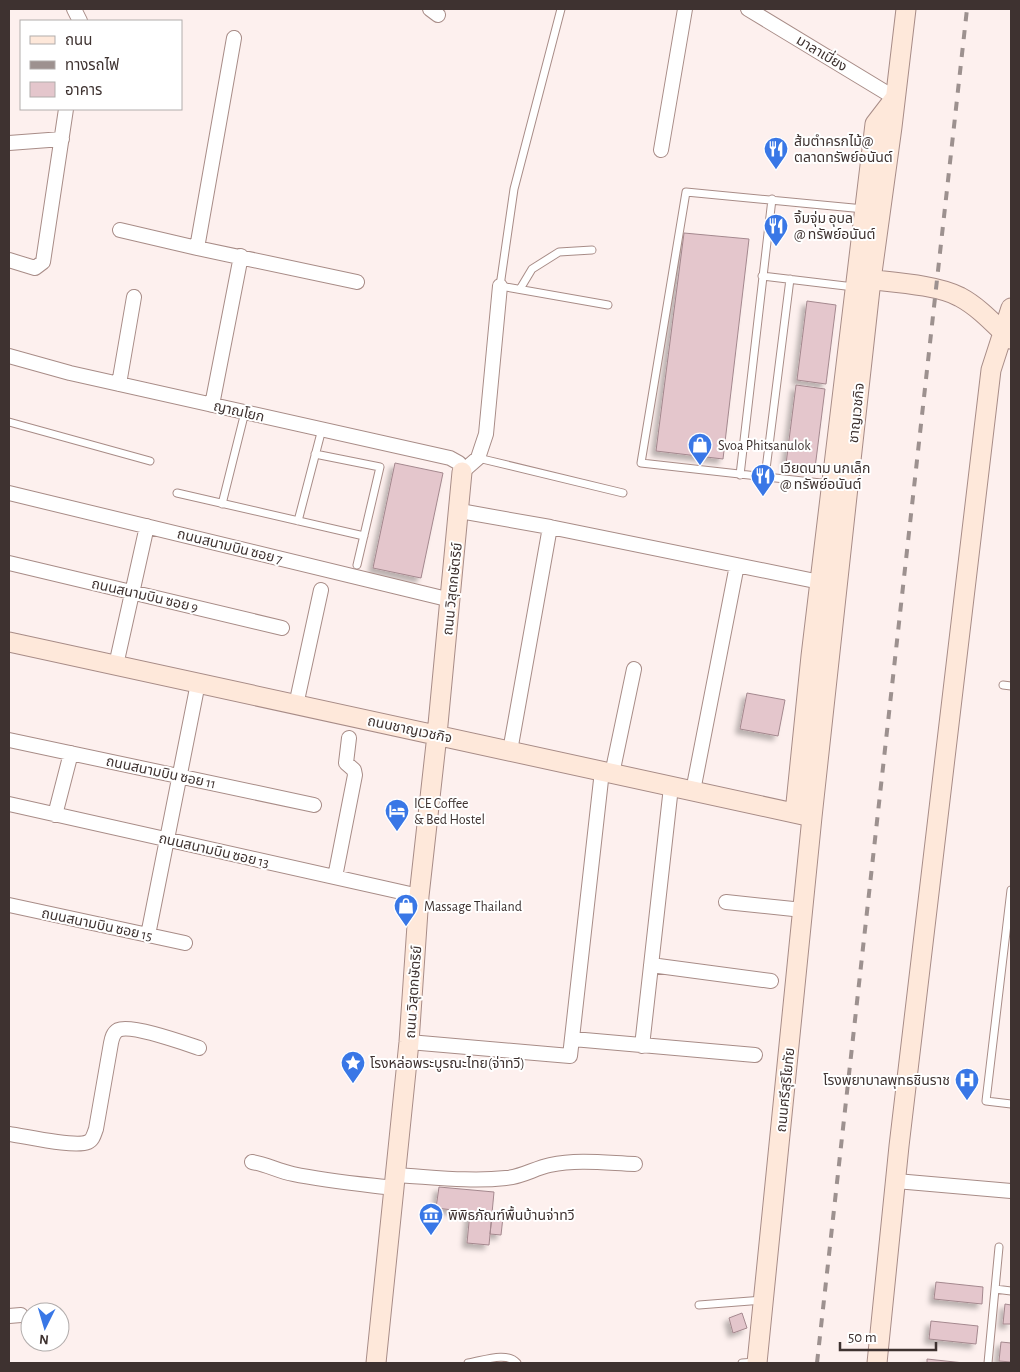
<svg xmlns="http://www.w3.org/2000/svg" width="1020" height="1372" viewBox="0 0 1020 1372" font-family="'Alegreya Sans','Noto Sans Thai',sans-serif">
  <defs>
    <filter id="shadow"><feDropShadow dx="-4.5" dy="4.5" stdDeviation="2.5" flood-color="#0004"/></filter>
  </defs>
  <rect width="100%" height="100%" fill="#fdf0ee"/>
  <path fill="#e4c6cc" stroke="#a4888e" filter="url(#shadow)" d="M684,233L749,239L723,459L656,451Z
    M807,301L836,305L826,384L797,380Z
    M796,385L825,389L815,468L786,464Z
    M395,463L443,473L421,578L373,568Z
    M747,693L785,700L778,736L740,729Z
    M439,1187L494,1192L489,1245L467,1243L470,1212L436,1208Z
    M492,1216L503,1217L501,1235L490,1234Z
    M936,1282L983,1287L982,1304L934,1299Z
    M1005,1304L1011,1305V1324H1003Z
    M742,1313L747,1328L733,1333L729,1318Z
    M931,1321L978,1326L976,1344L929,1339Z
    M1001,1342L1011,1343V1362L999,1361Z
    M927,1359L964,1363H927Z"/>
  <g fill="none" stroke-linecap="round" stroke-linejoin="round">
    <defs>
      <path id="lane" d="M561,9L514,189L500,286L608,305
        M762,276L854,287
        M520,289L532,269L559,252L592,250
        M9,422L150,461
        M315,454L380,467L357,565
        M478,458L623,493
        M740,475L772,199
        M765,477L790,279
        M830,484L641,463L686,192L864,209
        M177,493L364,536
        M222,504L245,412
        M298,521L322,429
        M1003,685L1011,686
        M1011,890L986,1101L1011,1104
        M995,1289L1011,1291
        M699,1305L763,1300
        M468,1363C482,1361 507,1351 517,1363
        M742,1363L756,1362
        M988,1363L999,1247"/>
      <path id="street" d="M74,9L80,21
        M430,9L438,15
        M748,9L895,98
        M234,38L197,248L357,282
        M9,143L62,139
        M661,150L685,9
        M120,230L197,248
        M9,260L35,268L43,262L66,109
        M9,356L70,373L450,458L459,463L462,472L478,458L486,434L500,286
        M119,384L134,297
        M212,405L241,256
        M9,493L451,600
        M460,511L550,527L820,582
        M9,563L282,628
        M116,665L147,526
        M296,705L321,590
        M9,740L314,805
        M510,751L550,527
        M612,774L634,669
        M693,791L737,565
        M9,804L419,896
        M55,815L71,753
        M335,877L355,775L354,770L346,763L349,738
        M726,902L803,910
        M9,905L185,943
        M148,935L198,683
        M651,965L771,981
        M573,1039L755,1055
        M409,1042L570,1056L602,771
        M642,1046L671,787
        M9,1134C25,1136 75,1148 88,1142C93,1140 94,1134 96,1129L111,1043C112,1038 113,1033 118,1030C131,1024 184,1043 199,1048
        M252,1162C266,1164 278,1171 293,1174C326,1181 360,1184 394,1188
        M395,1175C432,1177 470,1182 506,1178C522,1177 535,1168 550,1165C578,1159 607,1163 635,1164
        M896,1181L1011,1191
        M9,1316L21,1315"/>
      <path id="secondary" d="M858,278C886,282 937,284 960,297C979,307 995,325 1010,339
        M9,642L812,817
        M795,813L811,656L875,124L895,98
        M376,1363L409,1042L419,896L437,735L462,472
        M757,1363L812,817L848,487L871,280L892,127L906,9
        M877,1363L899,1146L991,370L1011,308"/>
    </defs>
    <use href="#lane" stroke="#a88c87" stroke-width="9"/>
    <use href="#street" stroke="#a88c87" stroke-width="16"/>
    <use href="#secondary" stroke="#a88c87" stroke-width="21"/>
    <use href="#lane" stroke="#fff" stroke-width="7"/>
    <use href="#street" stroke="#fff" stroke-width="14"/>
    <use href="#secondary" stroke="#fee8da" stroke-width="19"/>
    <path stroke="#9d918f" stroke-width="4" stroke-dasharray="9 9" stroke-linecap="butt" d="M817,1363L967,9"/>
  </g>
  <defs>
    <symbol id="restaurant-pin" viewBox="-11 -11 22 30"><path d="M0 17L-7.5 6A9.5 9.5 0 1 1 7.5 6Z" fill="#3977e6" stroke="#fff"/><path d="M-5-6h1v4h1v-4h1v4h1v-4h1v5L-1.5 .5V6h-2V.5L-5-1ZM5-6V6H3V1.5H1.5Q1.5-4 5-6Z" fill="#fff"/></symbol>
    <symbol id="shop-pin" viewBox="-11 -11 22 30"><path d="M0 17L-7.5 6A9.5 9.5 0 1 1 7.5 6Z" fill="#3977e6" stroke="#fff"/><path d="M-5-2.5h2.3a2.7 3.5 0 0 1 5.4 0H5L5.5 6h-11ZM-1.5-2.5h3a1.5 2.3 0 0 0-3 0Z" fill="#fff"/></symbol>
    <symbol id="hotel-pin" viewBox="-11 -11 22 30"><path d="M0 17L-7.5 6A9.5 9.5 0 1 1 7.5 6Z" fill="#3977e6" stroke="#fff"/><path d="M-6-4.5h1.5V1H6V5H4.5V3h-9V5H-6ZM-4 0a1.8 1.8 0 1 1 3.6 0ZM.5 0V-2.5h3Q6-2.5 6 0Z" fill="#fff"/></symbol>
    <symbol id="sight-pin" viewBox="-11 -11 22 30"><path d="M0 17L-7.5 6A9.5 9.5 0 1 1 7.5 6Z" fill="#3977e6" stroke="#fff"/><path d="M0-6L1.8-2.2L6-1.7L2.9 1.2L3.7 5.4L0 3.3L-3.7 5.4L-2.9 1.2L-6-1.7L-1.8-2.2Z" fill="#fff"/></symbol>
    <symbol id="hospital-pin" viewBox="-11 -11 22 30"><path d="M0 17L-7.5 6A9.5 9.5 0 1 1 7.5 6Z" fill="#3977e6" stroke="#fff"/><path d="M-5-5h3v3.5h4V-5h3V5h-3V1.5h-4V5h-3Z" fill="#fff"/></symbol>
    <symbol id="museum-pin" viewBox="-11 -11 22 30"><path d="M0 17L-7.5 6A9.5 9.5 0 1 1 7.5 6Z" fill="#3977e6" stroke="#fff"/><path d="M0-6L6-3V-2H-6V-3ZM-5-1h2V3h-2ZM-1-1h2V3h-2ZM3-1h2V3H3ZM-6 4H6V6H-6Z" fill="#fff"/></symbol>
  </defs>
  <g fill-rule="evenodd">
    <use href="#restaurant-pin" x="762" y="135" width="28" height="38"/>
    <use href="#restaurant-pin" x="762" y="212" width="28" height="38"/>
    <use href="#shop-pin" x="686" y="431" width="28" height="38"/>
    <use href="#restaurant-pin" x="749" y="462" width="28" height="38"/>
    <use href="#hotel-pin" x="383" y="797" width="28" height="38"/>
    <use href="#shop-pin" x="392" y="892" width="28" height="38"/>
    <use href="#sight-pin" x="339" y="1049" width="28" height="38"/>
    <use href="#hospital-pin" x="953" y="1066" width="28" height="38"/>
    <use href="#museum-pin" x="417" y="1201" width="28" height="38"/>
  </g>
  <g text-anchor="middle" stroke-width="4" stroke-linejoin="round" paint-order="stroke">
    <g font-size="14" fill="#3e3230" stroke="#fff">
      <text transform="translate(822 53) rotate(31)" y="5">มาลาเบี่ยง</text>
      <text transform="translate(239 411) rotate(13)" y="5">ญาณโยก</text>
      <text transform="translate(856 413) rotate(-84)" y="5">ชาญเวชกิจ</text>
      <text transform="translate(230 546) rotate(14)" y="5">ถนนสนามบิน ซอย 7</text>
      <text transform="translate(452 589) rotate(-84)" y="5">ถนน วิสุตกษัตริย์</text>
      <text transform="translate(145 595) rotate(13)" y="5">ถนนสนามบิน ซอย 9</text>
      <text transform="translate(410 729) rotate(12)" y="5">ถนนชาญเวชกิจ</text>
      <text transform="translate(161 772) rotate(12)" y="5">ถนนสนามบิน ซอย 11</text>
      <text transform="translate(214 850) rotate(13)" y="5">ถนนสนามบิน ซอย 13</text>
      <text transform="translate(97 924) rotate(12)" y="5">ถนนสนามบิน ซอย 15</text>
      <text transform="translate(413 992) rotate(-86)" y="5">ถนน วิสุตกษัตริย์</text>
      <text transform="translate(785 1090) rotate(-84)" y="5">ถนนศรีสุริโยทัย</text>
    </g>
    <g font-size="14" fill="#3e3230" stroke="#fff" text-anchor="start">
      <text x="794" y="146">ส้มตำครกไม้@<tspan x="794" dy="16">ตลาดทรัพย์อนันต์</tspan></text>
      <text x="794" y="223">จิ้มจุ่ม อุบล<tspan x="794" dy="16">@ ทรัพย์อนันต์</tspan></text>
      <text x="718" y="450">Svoa Phitsanulok</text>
      <text x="780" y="473">เวียดนาม นกเล็ก<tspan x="780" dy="16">@ ทรัพย์อนันต์</tspan></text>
      <text x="414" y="808">ICE Coffee<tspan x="414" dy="16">&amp; Bed Hostel</tspan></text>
      <text x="424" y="911">Massage Thailand</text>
      <text x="370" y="1068">โรงหล่อพระบูรณะไทย(จ่าทวี)</text>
      <text x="950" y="1085" text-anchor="end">โรงพยาบาลพุทธชินราช</text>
      <text x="448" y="1220">พิพิธภัณฑ์พื้นบ้านจ่าทวี</text>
    </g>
  </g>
  <rect width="1020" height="1372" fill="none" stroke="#3e3230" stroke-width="20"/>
  <rect x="20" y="20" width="162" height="90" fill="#ffffff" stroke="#b2adac"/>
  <rect x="30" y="36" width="25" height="8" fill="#fee8da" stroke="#b2adac"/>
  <text x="65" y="45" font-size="15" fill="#3e3230">ถนน</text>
  <rect x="30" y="61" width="25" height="8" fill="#9d918f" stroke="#b2adac"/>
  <text x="65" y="70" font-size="15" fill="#3e3230">ทางรถไฟ</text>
  <rect x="30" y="82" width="25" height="15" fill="#e4c6cc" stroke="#b2adac"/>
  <text x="65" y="95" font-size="15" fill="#3e3230">อาคาร</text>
  <g transform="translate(45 1327) rotate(185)"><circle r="24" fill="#ffffff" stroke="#b2adac"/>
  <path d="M0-4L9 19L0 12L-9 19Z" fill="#3977e6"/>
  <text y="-8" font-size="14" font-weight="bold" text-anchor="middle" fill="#3e3230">N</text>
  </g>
  <path d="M840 1342v8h96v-8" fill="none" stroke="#3e3230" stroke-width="2.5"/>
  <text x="848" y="1342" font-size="15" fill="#3e3230" stroke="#ffffff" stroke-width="4" paint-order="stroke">50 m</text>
</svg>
